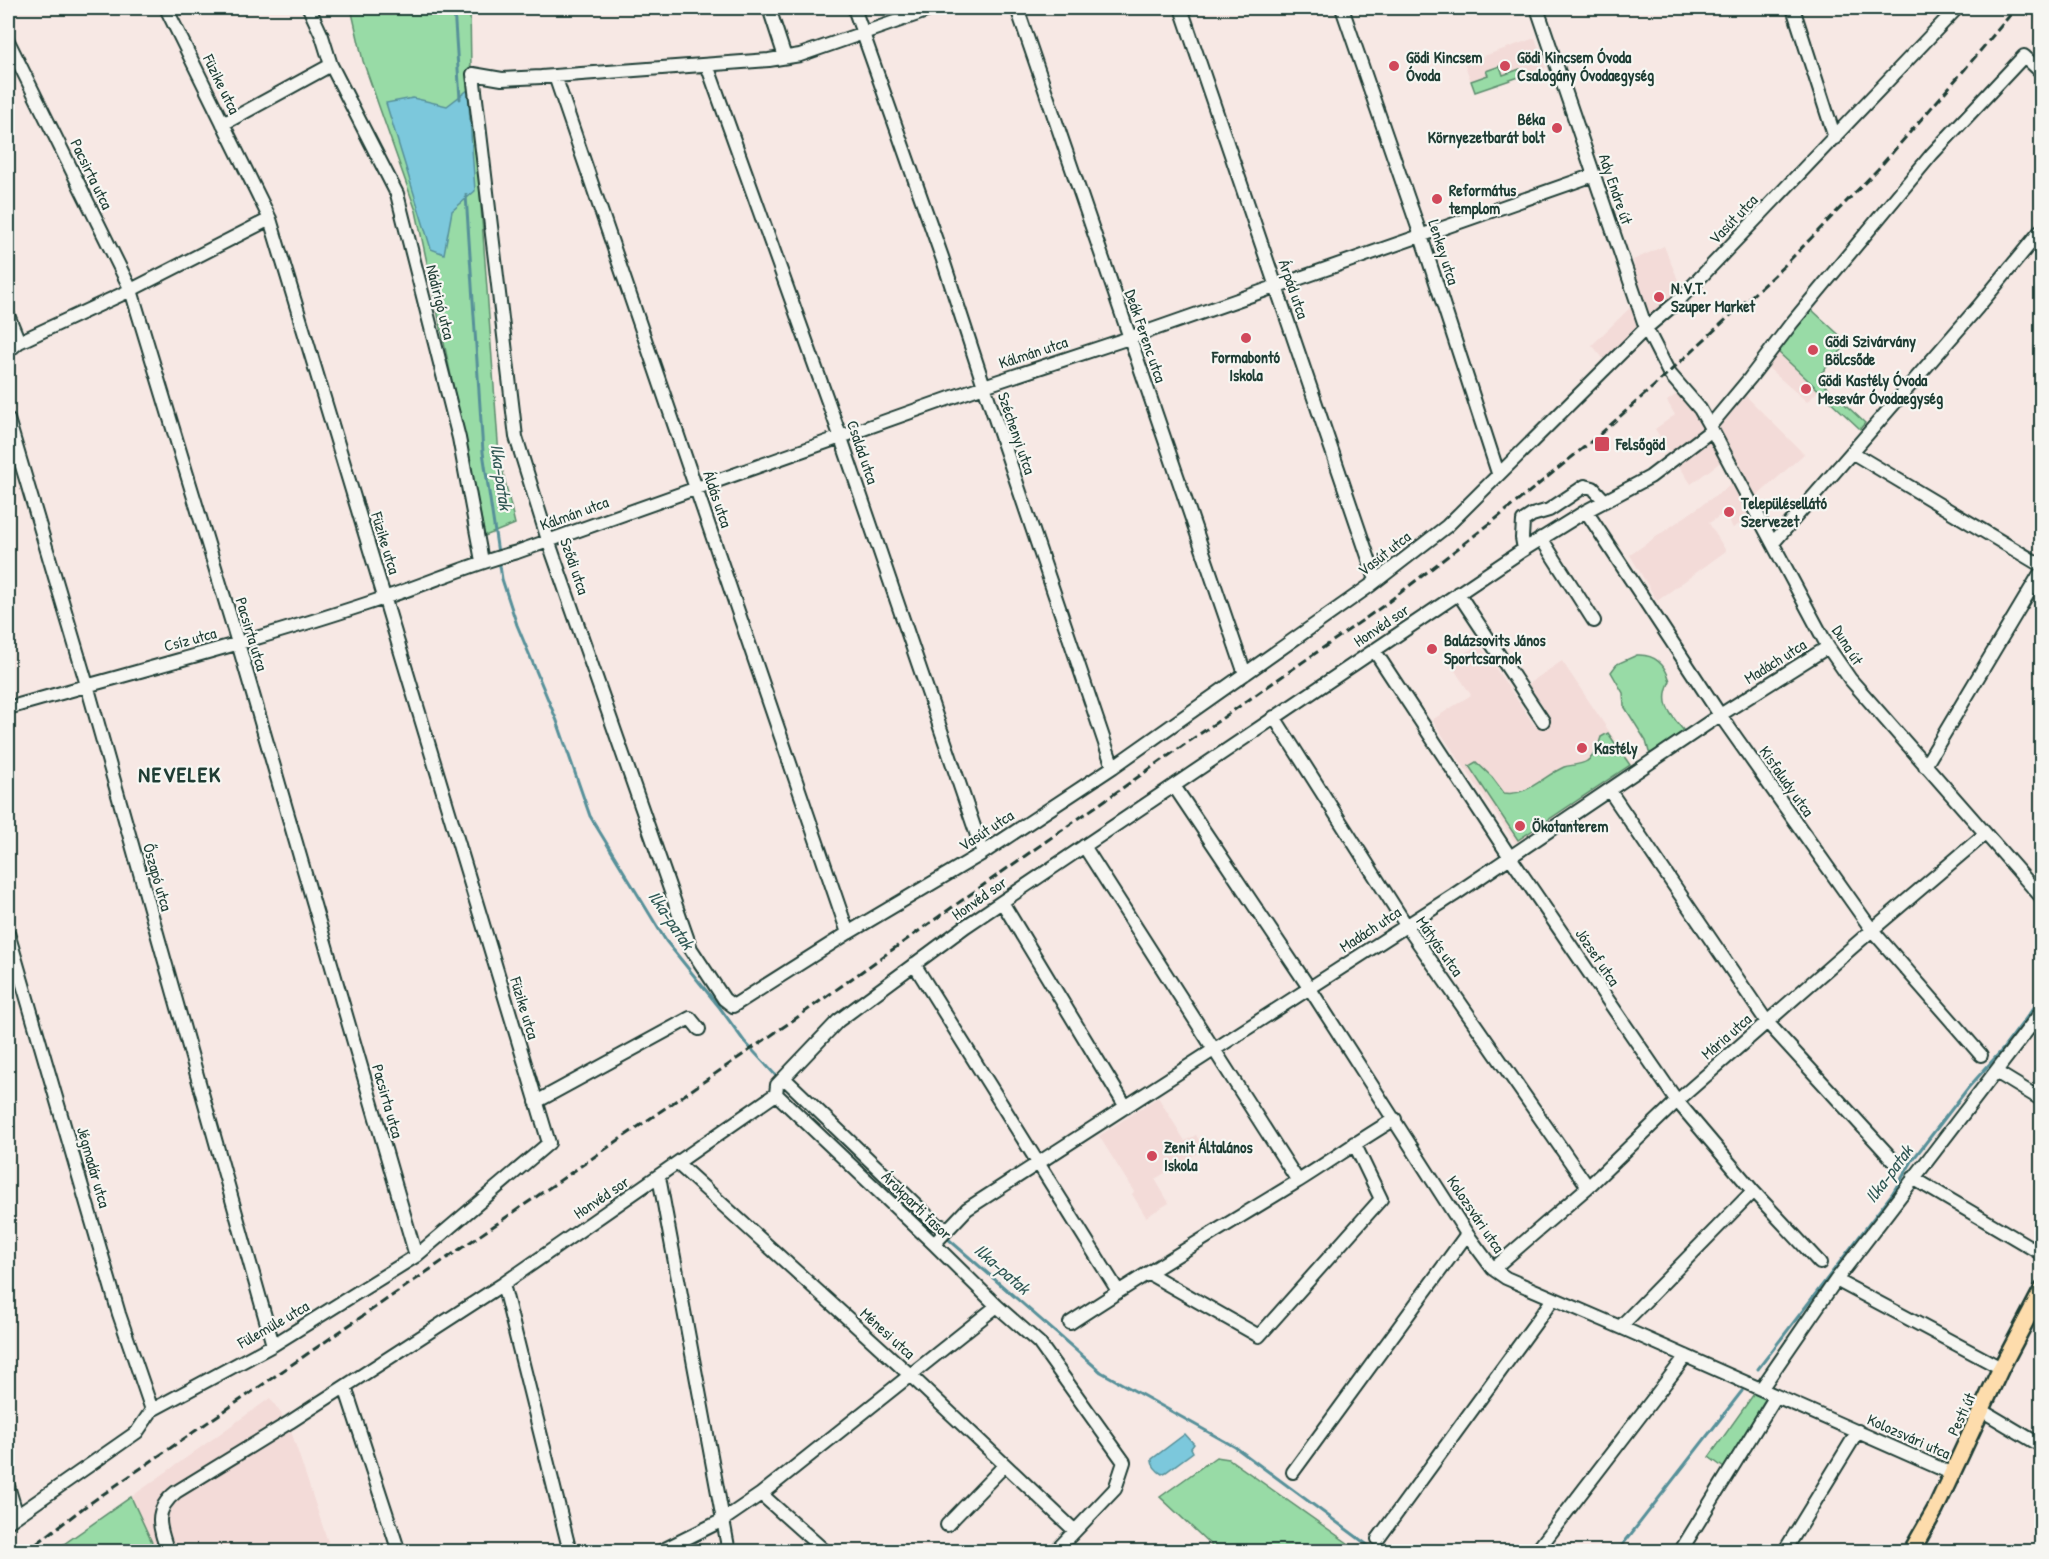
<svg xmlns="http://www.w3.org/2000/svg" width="2049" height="1559" viewBox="0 0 2049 1559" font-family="'Patrick Hand',sans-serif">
  <rect width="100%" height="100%" fill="#f7e8e4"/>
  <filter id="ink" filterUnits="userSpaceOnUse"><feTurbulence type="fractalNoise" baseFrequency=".0167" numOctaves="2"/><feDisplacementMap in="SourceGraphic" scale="12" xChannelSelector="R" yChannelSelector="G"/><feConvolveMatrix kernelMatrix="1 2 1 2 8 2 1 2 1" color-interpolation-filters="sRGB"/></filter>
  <g filter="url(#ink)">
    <path fill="#f3dbd8" d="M1535,38L1546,68L1475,92L1464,63Z
      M1664,246L1683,292L1607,363L1592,345L1641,297L1633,260Z
      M1777,351L1819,390L1807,402L1766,366Z
      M1687,387L1715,425L1742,392L1804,454L1746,506L1722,461L1691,484L1655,429L1675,415L1667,401Z
      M1732,484L1750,517L1733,528L1724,513L1709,523L1726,551L1657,601L1630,555Z
      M1479,644L1535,726L1550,716L1528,684L1562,661L1633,767L1517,845L1432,720L1471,695L1450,663Z
      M1158,1097L1185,1141L1196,1135L1204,1149L1155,1179L1169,1203L1146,1217L1132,1194L1134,1192L1099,1136Z
      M270,1398L289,1425L331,1551H156L131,1497Z"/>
    <path fill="#98dba6" stroke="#5c8c6d" stroke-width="1.5" d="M351,8H470L471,68L499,456L515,524L485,536L416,211L363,61Z
      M1500,66L1503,75L1520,69L1522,76L1475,92L1471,81L1488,75L1486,71Z
      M1811,309L1848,343L1817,378L1865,423L1860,429L1777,351Z
      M1637,655C1655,654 1665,664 1670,681C1659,703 1670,714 1684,731L1653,754L1649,752L1646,741L1624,706L1623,693L1611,672L1617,664Z
      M1608,733L1630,765L1518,840L1469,766L1476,762L1492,777L1504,793C1527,797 1543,776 1564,767C1571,765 1581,765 1587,761C1595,756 1599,745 1601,737Z
      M1756,1391L1766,1398L1724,1468L1709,1457Z
      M1216,1457L1229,1459L1359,1551H1208L1212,1546L1160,1497Z
      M131,1497L156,1551H54Z"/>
    <path fill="#7cc8dc" stroke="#579099" stroke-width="1.5" d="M468,90L475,191L452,211L444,254L431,249L386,103L413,98L447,106Z
      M1185,1434L1194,1444L1191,1448L1193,1452L1166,1472L1162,1474C1157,1471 1151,1465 1152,1459Z"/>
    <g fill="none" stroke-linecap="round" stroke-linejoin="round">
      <path stroke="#579099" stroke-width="3" d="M454,8L460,99
        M466,195L483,452L498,553
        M499,559L502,579L517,625L557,721L590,816L666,941L720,1008L744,1041L778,1078
        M946,1237L1101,1372L1235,1447L1377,1552
        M1758,1369L1892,1194L1914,1158L1968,1088L2003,1049L2042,997
        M1617,1552L1742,1391"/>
      <defs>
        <path id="minor" d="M309,8L322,36L331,65L397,194L459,438L482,561
          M769,8L785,57
          M854,8L943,260L984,386L1113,767
          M935,8L800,55L769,60L541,77L502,79L473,74L516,437L548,540L691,949L724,999L733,1006L848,933L983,853L1113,767L1371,585L1447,526L1646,328L1677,302L1957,8
          M1017,8L1245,674
          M1181,8L1376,580
          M1342,8L1421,236L1498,473
          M1537,8L1646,328L1669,373L1700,409L1712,430L1828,647L1850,679L2042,898
          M1793,8L1835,138
          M8,41L131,290L238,643L416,1256
          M707,65L841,438L983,853
          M555,76L848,933
          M223,124L331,65
          M8,315L19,342
          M8,351L19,342L131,290L270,219
          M8,419L87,685L273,1345
          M1710,426L1750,378L1791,324L1932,154L2024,56L2042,73
          M1853,453L2042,566
          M1586,511L1720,715L1872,930L1981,1055
          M1541,538L1594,621
          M1773,543L1978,307L2042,229
          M1524,549L1522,538L1523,521L1532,515L1549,510L1585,486L1593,488L1605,501
          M1458,593L1543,721
          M1374,650L1510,857L1677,1101L1753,1191L1820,1263
          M8,708C133,672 260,640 384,598C429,583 471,564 517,552L984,386L1129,338L1594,175
          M1274,717L1406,925L1588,1187
          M1925,766L2042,570
          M1174,786L1314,995L1467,1234L1493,1269L1506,1278L1620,1327L1953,1474
          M1609,790L1767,1022L1894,1161
          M1084,846L1298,1181
          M1002,902L1126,1107
          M8,933L119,1314L152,1410
          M914,964L1118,1291
          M1996,1072L2042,1100
          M784,1078L936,1224L948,1228
          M776,1094L934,1244L997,1306L1039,1343L1124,1462L1115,1489L1055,1552
          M536,1102L690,1018L699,1029
          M678,1164L909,1374L1074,1530
          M659,1177L729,1552
          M1913,1178L2042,1254
          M934,1244L967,1209L1454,895L1720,715L1828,647
          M1493,1269L1588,1187L1677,1101L1872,930L1985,834
          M1148,1273L1259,1336L1381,1199L1354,1143
          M1836,1280L2001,1368
          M503,1284L570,1552
          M1070,1323C1144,1274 1220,1229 1295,1183C1329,1162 1361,1139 1395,1119
          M1620,1327L1753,1191
          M345,1387L399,1552
          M1761,1389L1836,1280L2042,1011
          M1983,1411L2042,1446
          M1293,1472L1467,1234
          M8,1486L17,1516
          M761,1494L826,1552
          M8,1522L137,1432L152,1410L273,1345L416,1256L549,1143L270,219L166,8
          M947,1525L1004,1466
          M1378,1539L1553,1299
          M168,1552C159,1527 153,1510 176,1492L290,1422L503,1284L776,1094L777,1085L838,1021L966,926L1520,552L1586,511L1650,477L1712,430
          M659,1552L723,1520L761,1494L997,1306
          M1536,1552L1686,1356
          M1680,1552L1776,1396
          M1784,1552L1858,1431"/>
        <path id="major" d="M1911,1552L1935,1510L2001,1368L2042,1290"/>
      </defs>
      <use href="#minor" stroke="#1f3d34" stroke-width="16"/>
      <use href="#major" stroke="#1f3d34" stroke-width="20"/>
      <use href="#minor" stroke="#f6f6f2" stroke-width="12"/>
      <use href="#major" stroke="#fddcac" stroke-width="15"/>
      <path stroke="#1f3d34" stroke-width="3" stroke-dasharray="9 4.5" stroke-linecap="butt" d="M26,1552L83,1508L792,1021L992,879L1383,606L1492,522L1598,436L1653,387L1786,264L1878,169L1965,69L2016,8"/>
    </g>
  </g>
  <g fill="#d1495b" stroke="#f6f6f2" stroke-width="2">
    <circle cx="1394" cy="66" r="6"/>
    <circle cx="1505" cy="66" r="6"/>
    <circle cx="1557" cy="128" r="6"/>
    <circle cx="1437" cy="199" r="6"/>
    <circle cx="1659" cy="297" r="6"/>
    <circle cx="1246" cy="338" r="6"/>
    <circle cx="1813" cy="350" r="6"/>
    <circle cx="1806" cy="389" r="6"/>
    <rect x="1594" y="436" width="16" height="16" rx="3"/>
    <circle cx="1729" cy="512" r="6"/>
    <circle cx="1432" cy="649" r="6"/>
    <circle cx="1582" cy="748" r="6"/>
    <circle cx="1520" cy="826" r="6"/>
    <circle cx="1152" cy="1156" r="6"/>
  </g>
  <g text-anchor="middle" stroke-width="4.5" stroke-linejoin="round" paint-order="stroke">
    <g font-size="16" font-weight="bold" fill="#1f3d34" stroke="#f6f6f2" text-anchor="start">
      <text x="1406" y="63">Gödi Kincsem<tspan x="1406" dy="18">Óvoda</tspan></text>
      <text x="1517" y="63">Gödi Kincsem Óvoda<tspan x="1517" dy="18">Csalogány Óvodaegység</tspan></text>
      <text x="1545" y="125" text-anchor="end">Béka<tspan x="1545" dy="18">Környezetbarát bolt</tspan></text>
      <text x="1449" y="196">Református<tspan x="1449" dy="18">templom</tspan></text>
      <text x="1671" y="294">N.V.T.<tspan x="1671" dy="18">Szuper Market</tspan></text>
      <text x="1825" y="347">Gödi Szivárvány<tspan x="1825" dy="18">Bölcsőde</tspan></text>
      <text x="1246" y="363" text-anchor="middle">Formabontó<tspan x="1246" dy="18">Iskola</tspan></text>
      <text x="1818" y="386">Gödi Kastély Óvoda<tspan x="1818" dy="18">Mesevár Óvodaegység</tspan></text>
      <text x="1616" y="450">Felsőgöd</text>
      <text x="1741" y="509">Településellátó<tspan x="1741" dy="18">Szervezet</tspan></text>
      <text x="1444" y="646">Balázsovits János<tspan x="1444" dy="18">Sportcsarnok</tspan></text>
      <text x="1594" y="754">Kastély</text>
      <text x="1532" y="832">Ökotanterem</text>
      <text x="1164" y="1153">Zenit Általános<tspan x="1164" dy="18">Iskola</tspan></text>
    </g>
    <g font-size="16" fill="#1f3d34" stroke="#f6f6f2">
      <text transform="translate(222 84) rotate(64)" y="6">Füzike utca</text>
      <text transform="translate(92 174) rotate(64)" y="6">Pacsirta utca</text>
      <text transform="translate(1616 189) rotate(71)" y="6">Ady Endre út</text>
      <text transform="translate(1733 219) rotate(-46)" y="6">Vasút utca</text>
      <text transform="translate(1444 252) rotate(72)" y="6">Lenkey utca</text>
      <text transform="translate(1294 289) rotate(71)" y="6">Árpád utca</text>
      <text transform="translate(441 302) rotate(76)" y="6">Nádirigó utca</text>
      <text transform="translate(1146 336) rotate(71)" y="6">Deák Ferenc utca</text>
      <text transform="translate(1033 352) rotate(-18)" y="6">Kálmán utca</text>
      <text transform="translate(1017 433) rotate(71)" y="6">Széchenyi utca</text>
      <text transform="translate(863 452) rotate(71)" y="6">Család utca</text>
      <text transform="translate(718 499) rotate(71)" y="6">Áldás utca</text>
      <text transform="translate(574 513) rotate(-20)" y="6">Kálmán utca</text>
      <text transform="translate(386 543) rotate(73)" y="6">Füzike utca</text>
      <text transform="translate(1384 553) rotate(-38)" y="6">Vasút utca</text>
      <text transform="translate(575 566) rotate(71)" y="6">Sződi utca</text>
      <text transform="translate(1381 625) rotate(-34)" y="6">Honvéd sor</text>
      <text transform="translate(252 634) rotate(73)" y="6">Pacsirta utca</text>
      <text transform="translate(190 639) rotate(-15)" y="6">Csíz utca</text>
      <text transform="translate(1848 645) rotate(58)" y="6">Duna út</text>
      <text transform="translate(1775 661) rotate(-32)" y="6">Madách utca</text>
      <text transform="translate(1787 781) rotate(55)" y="6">Kisfaludy utca</text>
      <text transform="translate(986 830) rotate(-33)" y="6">Vasút utca</text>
      <text transform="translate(158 877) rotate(74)" y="6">Őszapó utca</text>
      <text transform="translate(979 898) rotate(-35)" y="6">Honvéd sor</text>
      <text transform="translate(1370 929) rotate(-33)" y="6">Madách utca</text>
      <text transform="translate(1440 946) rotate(55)" y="6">Mátyás utca</text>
      <text transform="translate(1598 957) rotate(56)" y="6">József utca</text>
      <text transform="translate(525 1008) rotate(73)" y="6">Füzike utca</text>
      <text transform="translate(1726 1036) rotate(-41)" y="6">Mária utca</text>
      <text transform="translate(388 1101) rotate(74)" y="6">Pacsirta utca</text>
      <text transform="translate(94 1167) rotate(74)" y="6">Jégmadár utca</text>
      <text transform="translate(601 1197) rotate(-34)" y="6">Honvéd sor</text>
      <text transform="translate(917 1205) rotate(44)" y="6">Árokparti fasor</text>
      <text transform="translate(1476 1214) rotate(56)" y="6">Kolozsvári utca</text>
      <text transform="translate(273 1324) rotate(-30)" y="6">Fülemüle utca</text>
      <text transform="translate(888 1333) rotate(42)" y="6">Ménesi utca</text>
      <text transform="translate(1961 1414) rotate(-65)" y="6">Pesti út</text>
      <text transform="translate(1909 1436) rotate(24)" y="6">Kolozsvári utca</text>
    </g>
    <g font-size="18" font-style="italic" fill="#325956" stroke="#f6f6f2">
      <text transform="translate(501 477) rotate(82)" y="6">Ilka-patak</text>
      <text transform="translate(671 920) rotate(56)" y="6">Ilka-patak</text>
      <text transform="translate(1889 1174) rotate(-53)" y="6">Ilka-patak</text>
      <text transform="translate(1002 1269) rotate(41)" y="6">Ilka-patak</text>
    </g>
    <g font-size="22" font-weight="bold" letter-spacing="1.5" fill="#1f3d34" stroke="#f6f6f2">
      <text x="180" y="782">NEVELEK</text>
    </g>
  </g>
  <rect width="2049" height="1559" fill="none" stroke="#f6f6f2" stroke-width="30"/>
  <rect x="15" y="15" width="2019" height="1529" fill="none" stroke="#1f3d34" stroke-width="2" filter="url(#ink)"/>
</svg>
